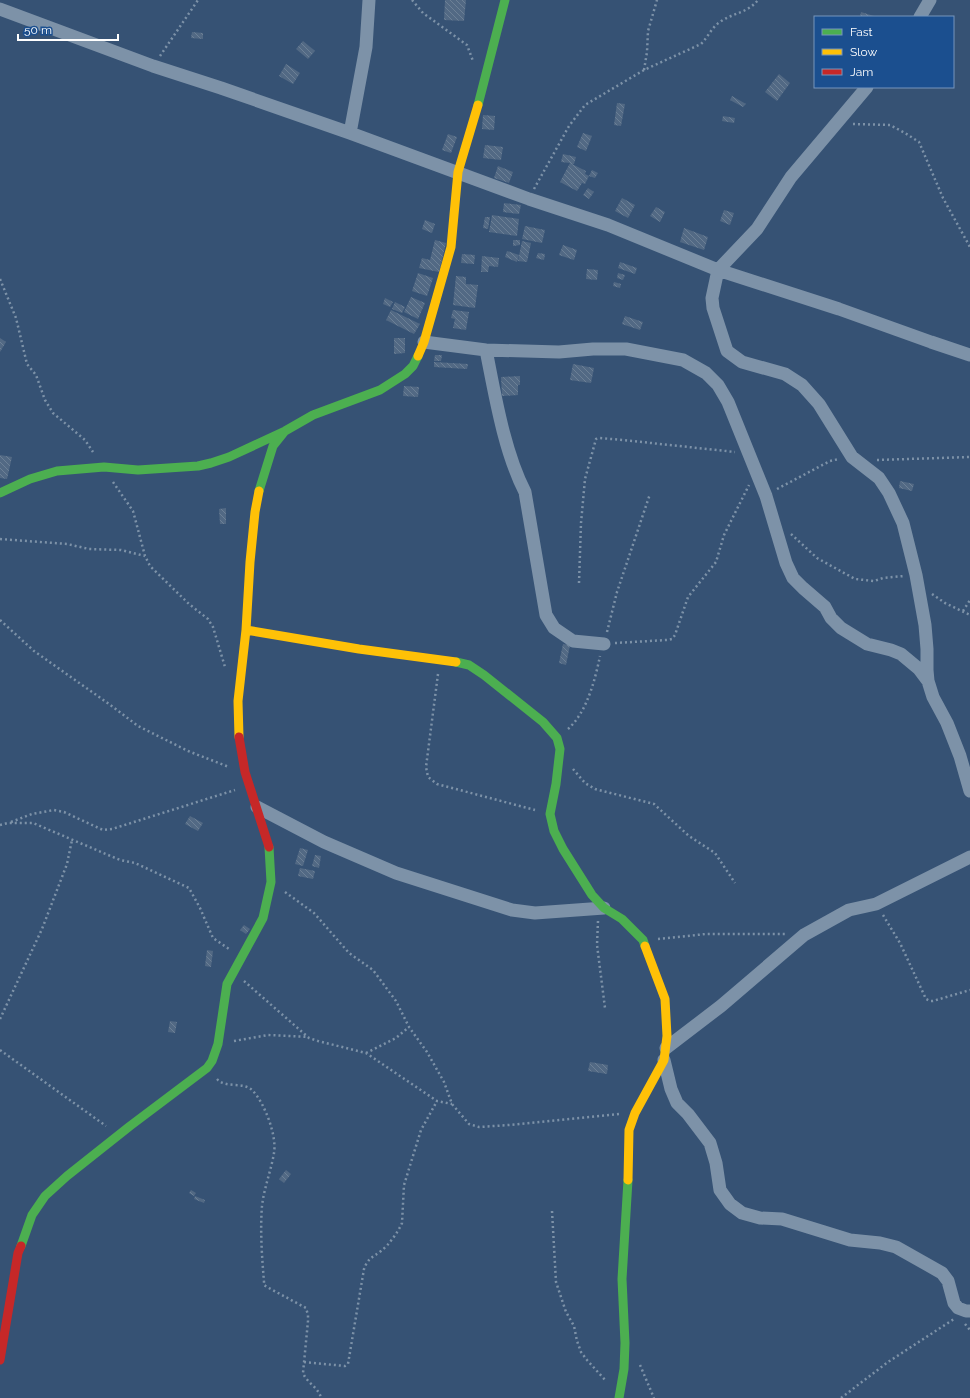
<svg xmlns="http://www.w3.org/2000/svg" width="970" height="1398" viewBox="0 0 970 1398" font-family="Raleway,sans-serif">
  <defs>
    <pattern id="building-back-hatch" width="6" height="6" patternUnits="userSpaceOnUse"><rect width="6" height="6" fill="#526984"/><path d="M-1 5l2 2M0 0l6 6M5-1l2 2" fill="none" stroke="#6c8096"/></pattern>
  </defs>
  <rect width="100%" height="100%" fill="#365274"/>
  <path fill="url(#building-back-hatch)" d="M445,0H466L464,21L444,20Z
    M861,12L877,17H860Z
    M192,32L203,33V39L191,38Z
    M303,41L315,51L308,59L296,49Z
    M286,64L300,73L293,84L279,76Z
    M779,74L790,83L777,101L765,92Z
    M732,96L746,104L743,107L730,100Z
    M617,103L625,104L621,126L614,125Z
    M483,115L495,116L494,130L482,129Z
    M723,116L735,118L734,123L722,121Z
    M583,133L592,136L586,151L577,147Z
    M448,134L457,137L451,153L442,150Z
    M485,145L503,147L501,160L483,158Z
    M563,154L576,157L574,164H572L586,171L585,174L589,176L585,184L582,183L577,191L560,182L570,163L561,162Z
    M498,166L513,172L509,183L494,178Z
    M592,170L598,173L595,178L589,176Z
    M588,188L594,192L589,199L583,195Z
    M622,198L635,205L628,218L615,211Z
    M504,203L521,205L519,214L503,212Z
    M656,207L665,212L660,222L650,216Z
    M724,210L734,213L730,225L720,221Z
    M492,215L519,219L517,236L489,232Z
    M485,217H490L488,229L483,228Z
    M425,220L435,224L432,233L422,229Z
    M525,226L545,230L542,243L522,239Z
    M684,228L708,237L704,250L680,242Z
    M435,240L446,243L439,272L419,268L422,258L430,260Z
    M513,240H520V245L513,246Z
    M522,241L531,243L527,262L518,261Z
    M563,245L577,250L574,260L559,255Z
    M507,251L519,255L517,262L505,257Z
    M538,253L545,254L544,260L536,258Z
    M462,254L475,255L474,264L461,263Z
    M482,256L499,258L498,267L489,266L488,272H481Z
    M620,262L637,268L635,274L618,268Z
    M587,269L598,270L597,280L586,279Z
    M418,273L433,278L427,296L412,291Z
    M618,273L625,275L623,280L617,278Z
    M456,276L466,277V284L478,285L475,308L453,305Z
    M614,282L621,284L620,288L613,286Z
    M411,297L425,303L418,319L404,312Z
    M385,298L393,302L390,307L383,304Z
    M395,302L405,307L402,313L392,309Z
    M391,310L420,324L414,334L386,320Z
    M453,310L469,312L466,330L453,328L455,319L451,318Z
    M625,316L643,322L640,330L622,324Z
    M0,338L6,342L0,352Z
    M394,338H405V353L394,354Z
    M435,355H442L441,361H434Z
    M434,362L468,364L467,369L434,367Z
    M573,364L594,368L591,383L570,380Z
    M520,376V385H518V395L502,396L501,377Z
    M404,386L419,387L418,397L403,396Z
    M0,455L12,457L7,479L0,478Z
    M900,481L914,484L912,491L899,488Z
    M226,508V524H220L219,509Z
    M563,644L570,645L566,665L559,663Z
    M190,816L203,823L198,831L185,824Z
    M300,848L308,850L303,866L295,864Z
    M315,855L321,856L319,868L312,866Z
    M300,868L315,871L313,879L298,876Z
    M244,925L250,929L246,934L240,930Z
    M207,950L213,951L211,967L205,966Z
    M170,1021L177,1022L175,1033L168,1032Z
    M590,1062L608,1065L607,1074L588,1071Z
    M286,1170L291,1174L284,1183L279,1179Z
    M191,1190L196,1193L194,1196L189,1193Z
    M195,1196L205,1200L204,1203L194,1199Z"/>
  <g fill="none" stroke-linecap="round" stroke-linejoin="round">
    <path stroke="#7d92a8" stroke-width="2.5" stroke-dasharray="2 3" stroke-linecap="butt" d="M412,0L423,13L467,45L473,61
      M160,56L198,0
      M644,70L647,52L648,31L657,0
      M853,124L890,125L905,133L919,142L943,198L970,247
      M534,189L569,126L585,105L644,70L701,44C708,37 712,27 720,22C732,13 748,13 758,0
      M0,279L16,318L27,364L36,375L45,400L53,413L85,440L93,452
      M877,460L970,457
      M113,482L133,511L145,556L150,566L189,604L208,619L213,627L225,667
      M777,489L830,461L839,459
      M791,534L817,558L855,579L874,581L883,578L904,576
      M0,539L67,544L89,549L121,550L145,556
      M579,583L581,523L585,479L596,439L600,438L623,440L735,452
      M932,594L945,603L970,615
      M963,611L970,600
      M0,620L34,651L109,704L138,726L188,751L229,767
      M607,632L617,592L650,494
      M615,643L667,640L672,639L675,635L688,597L716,562L724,535L749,485
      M438,674L426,767L428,777L437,784L535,810
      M568,729C587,712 595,680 600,656
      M573,769L585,783L595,789L654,804L689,836L715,853L735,883
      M11,822L32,814L54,810L64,812L103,830L112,829L235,790
      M0,825L8,823H33L120,860L135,863L189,888L200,908L213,938L229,949
      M285,892L314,913L349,953L373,970L396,1001L409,1027L427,1052L444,1082L452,1104L469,1124L479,1127L509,1125L619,1114
      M883,915L900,943L926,999L930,1001H933L970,990
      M598,921L597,945L605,1008
      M658,939L706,934H785
      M244,981L309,1038L318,1041L366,1053L437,1101L452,1104
      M0,1019L42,929L67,864L72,840
      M234,1041L268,1035L308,1037
      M0,1050L106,1126
      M366,1053L396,1038L409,1027
      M217,1079C226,1089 244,1081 253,1091C265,1104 277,1136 274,1153C271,1171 264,1188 262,1206C260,1231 262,1257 264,1282V1285L267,1287L306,1308L308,1315V1321L303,1373C307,1383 319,1388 321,1398
      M552,1211L556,1282L566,1312L574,1326L577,1341L581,1352L587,1360L606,1381
      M965,1324L970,1330
      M304,1362L345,1366L348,1364L364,1269C368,1258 372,1258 381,1251C389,1245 398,1232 402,1223L404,1185L421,1130L437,1101
      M640,1365L654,1398
      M841,1398L888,1362L954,1319"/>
    <path stroke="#7d92a8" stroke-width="13" d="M0,9L153,66L221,88L350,133L529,199L608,225L718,270L839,309L931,342L970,355
      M920,17L930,0
      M867,87L791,177L757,229L718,270L712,298L713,308L727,351L742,362L785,374L802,385L819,404L852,457L879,478L889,493L903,523L916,575L925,625L927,649V670L928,681L933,697L947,723L960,756L970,791
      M350,133L366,47L369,0
      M424,342L486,350L559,352L593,349H626L683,360L706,373L718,385L728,402L766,496L786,563L793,578L803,588L825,607L831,618L841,628L867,644L891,650L901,654L919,669L928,681
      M486,350C495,395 504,451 525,492L546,615L554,628L573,641L604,644
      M257,807L324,842L396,873L512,910L535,913L604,908
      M666,1048L721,1006L804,935L849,910L876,904L970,857
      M664,1060L671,1089L677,1103L688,1114L710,1143L716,1163L720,1190L730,1204L742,1213L760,1218L782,1219L850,1240L880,1243L896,1247L942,1273L948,1281L954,1303L958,1308L966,1311H970"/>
    <path stroke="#4caf50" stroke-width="9" d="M478,105L505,0
      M259,491L273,446L285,431
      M0,493L30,479L57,471L104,467L138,470L198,466L211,463L229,457L285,431L313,415L380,390L405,374L413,366L418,356
      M456,662L469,665L484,675L543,722L557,738L560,749L556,784L550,814L554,831L563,849L592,895L604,908L622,919L643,940L645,946
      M21,1246L32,1215L45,1196L67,1176L130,1126L207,1068L212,1061L218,1044L227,984L263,918L271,882L269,847
      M619,1398L624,1369L625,1343L622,1279L628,1180"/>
    <path stroke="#ffc107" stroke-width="9" d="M418,356L424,342L451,247L458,172L478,105
      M246,630L359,649L456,662
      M239,737L238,701L246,630L250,562L255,512L259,491
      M628,1180L629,1130L635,1113L664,1060L667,1036L665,999L645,946"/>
    <path stroke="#c62828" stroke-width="9" d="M239,737L245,772L269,847
      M0,1360L18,1253L21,1246"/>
  </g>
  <rect x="814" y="16" width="140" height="72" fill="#1b4f8f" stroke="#7695bc"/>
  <rect x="822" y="29" width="20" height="6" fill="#4caf50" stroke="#7695bc"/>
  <text x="850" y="36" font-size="12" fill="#ffffff">Fast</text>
  <rect x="822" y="49" width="20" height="6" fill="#ffc107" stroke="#7695bc"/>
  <text x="850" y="56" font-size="12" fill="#ffffff">Slow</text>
  <rect x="822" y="69" width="20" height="6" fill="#c62828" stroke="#7695bc"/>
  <text x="850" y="76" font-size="12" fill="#ffffff">Jam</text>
  <path d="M18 34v6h100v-6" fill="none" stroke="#ffffff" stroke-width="2"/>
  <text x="24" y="34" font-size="12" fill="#ffffff" stroke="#1b4f8f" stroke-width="3" paint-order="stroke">50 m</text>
</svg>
